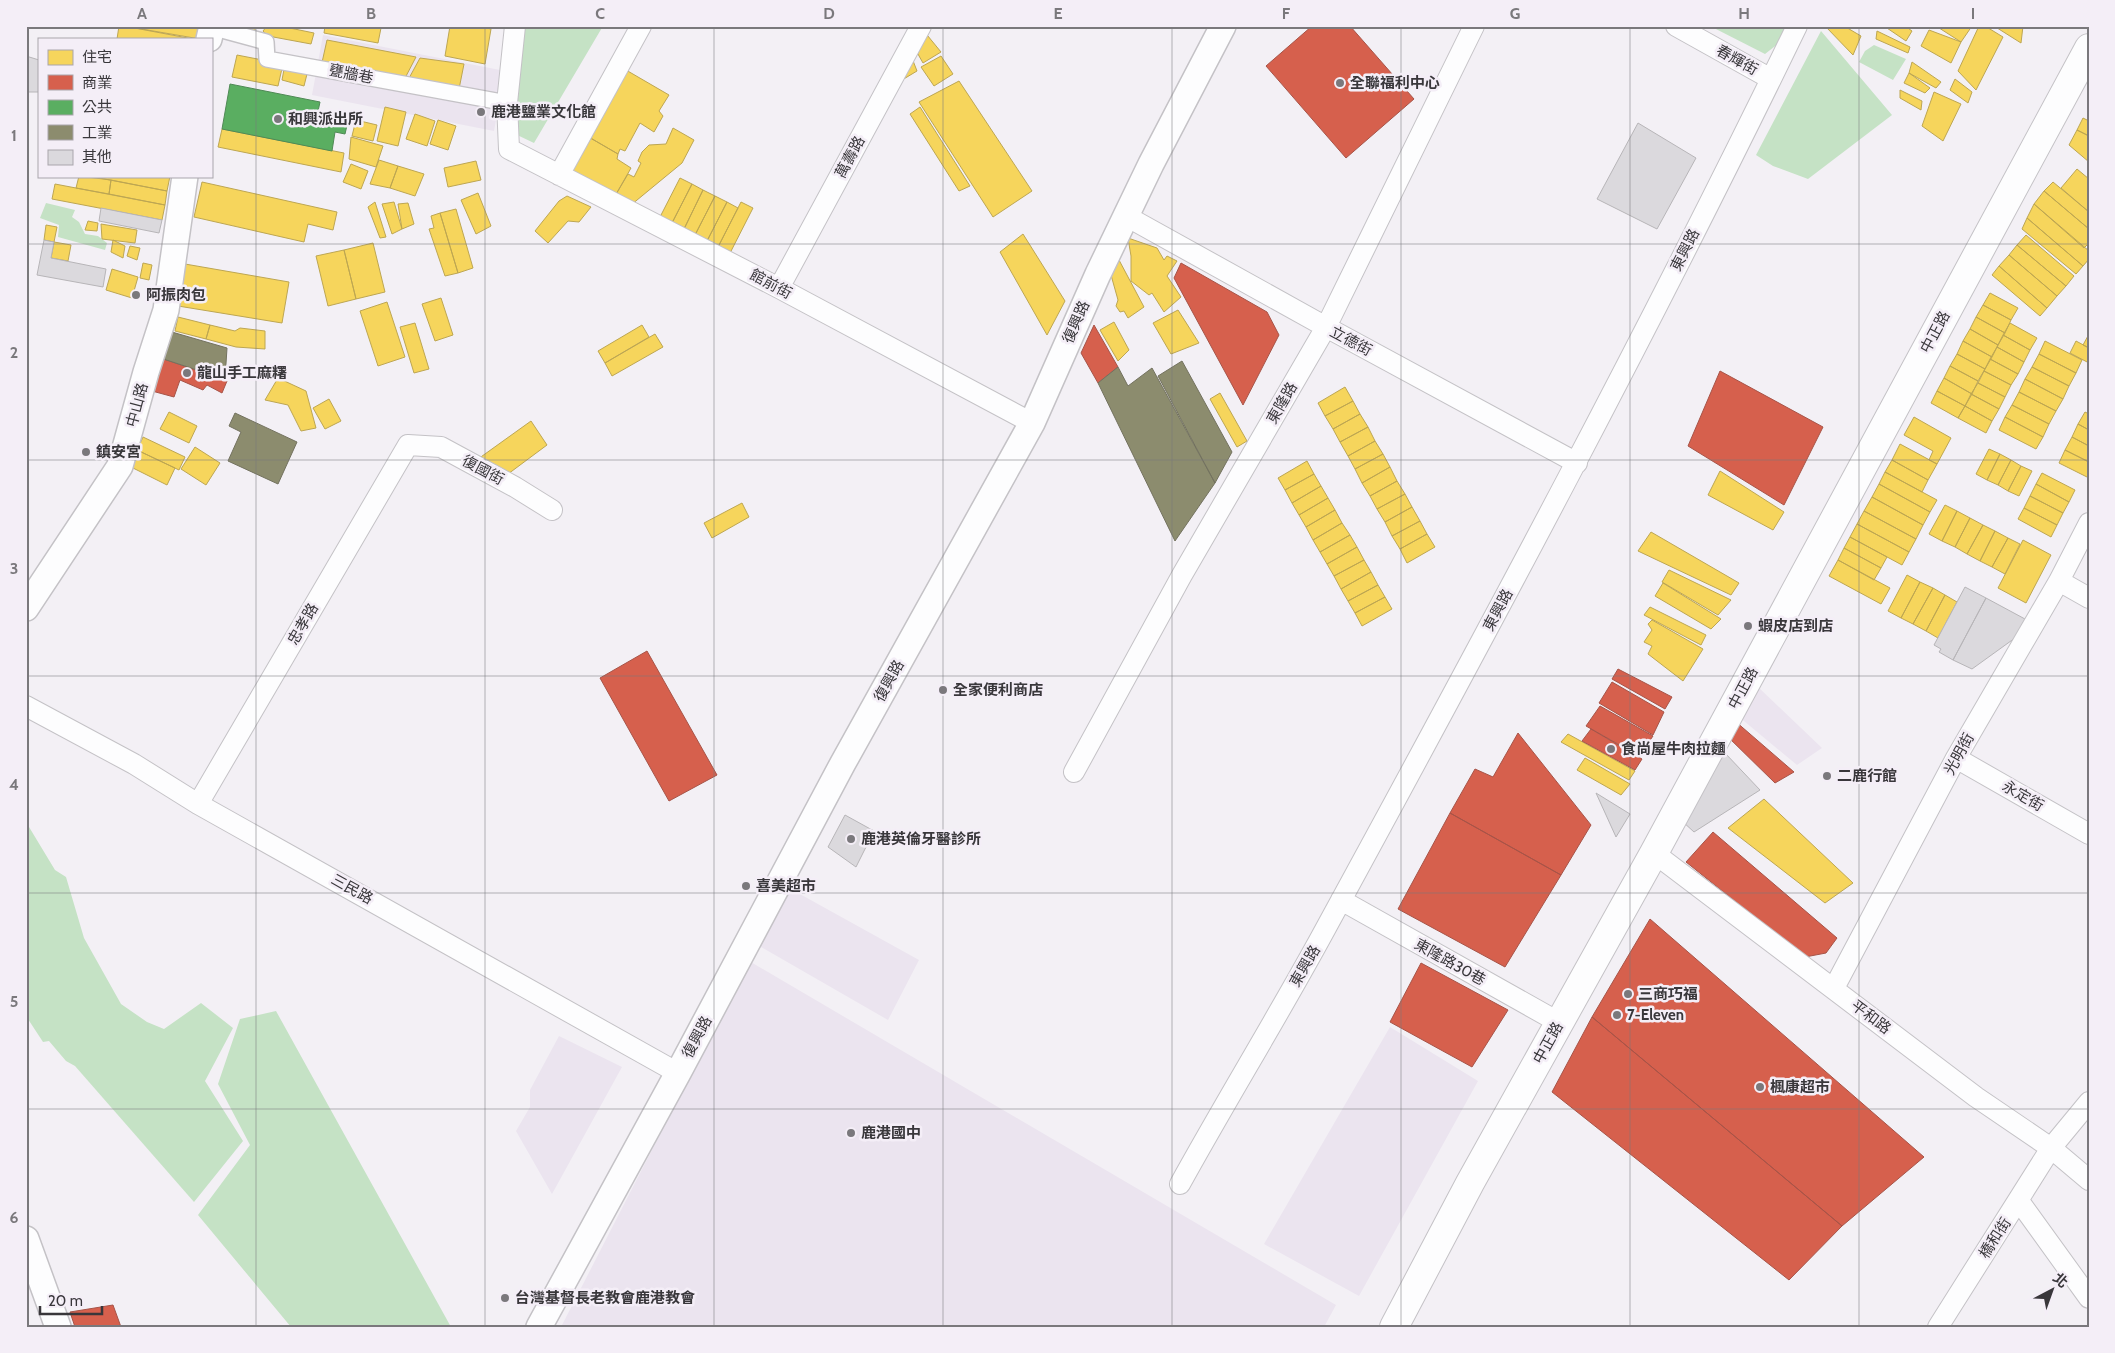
<svg xmlns="http://www.w3.org/2000/svg" width="2115" height="1353" viewBox="0 0 2115 1353" font-family="Cabin,'Noto Sans TC',sans-serif">
  <rect width="100%" height="100%" fill="#f3f0f5"/>
  <path fill="#ebe4ef" d="M323,35L505,71L494,131L312,95Z
    M1756,685L1822,748L1797,765L1738,716Z
    M789,888L919,960L888,1020L749,940Z
    M749,961L1336,1305L1324,1327H561Z
    M1390,1027L1478,1081L1359,1296L1264,1244Z
    M559,1036L622,1067L552,1194L516,1131L530,1107V1090Z"/>
  <path fill="#c5e2c5" d="M518,26H603L534,143L513,133Z
    M1710,26H1793L1784,39L1765,54Z
    M1821,31L1892,115L1808,179L1773,166L1756,155Z
    M1874,45L1906,59L1893,80L1859,62L1865,51Z
    M46,203L75,210L72,217L79,222L85,234L98,236L107,243L105,250L58,237L59,225L40,218Z
    M26,822L55,870L66,877L84,938L121,1004L147,1022L164,1029L201,1003L233,1028L205,1081L243,1141L194,1202L75,1066L66,1061L49,1041L43,1042L26,1016Z
    M276,1011L451,1327H291L198,1215L250,1145L218,1084L240,1019Z"/>
  <path fill="#f6d55c" stroke="#bda652" d="M119,26H124L193,39H117Z
    M124,26H202L200,39Z
    M240,26H255V31L241,30Z
    M267,26H280L314,33L311,44L268,36L263,31Z
    M325,26H370L381,28L378,43L324,33Z
    M450,26H477L491,29L485,64L445,56Z
    M1844,26L1861,36L1853,55L1826,27Z
    M1884,26H1905L1912,31L1906,41Z
    M1936,26H1972L1961,42Z
    M1979,26H1985L2003,37L1976,90L1958,71Z
    M1994,26H2023L2021,43Z
    M923,30L941,52L923,63L914,47Z
    M1929,30L1961,42L1951,63L1921,46Z
    M1877,31L1910,47L1908,53L1876,39Z
    M327,40L416,57L404,80L321,67Z
    M910,53L917,71L897,83Z
    M237,55L283,64L278,86L232,77Z
    M941,56L953,74L934,86L921,67Z
    M420,58L464,64L459,89L408,80Z
    M1912,62L1941,82L1936,88L1909,73Z
    M285,64L308,70L304,86L282,80Z
    M626,70L669,95L659,111L663,116L654,132L640,123L625,151L620,149L618,154L587,136Z
    M1909,73L1930,88L1925,93L1904,83Z
    M1955,79L1972,92L1968,103L1950,90Z
    M959,81L1032,191L993,217L919,102Z
    M1900,90L1922,101L1921,110L1900,98Z
    M1934,92L1961,104L1943,141L1922,126Z
    M385,107L406,112L398,146L377,141Z
    M920,107L970,186L959,191L910,114Z
    M415,114L435,121L427,146L406,139Z
    M2083,118L2089,121V136L2077,130Z
    M356,120L377,125L373,141L352,136Z
    M438,120L456,126L448,150L430,144Z
    M673,128L694,140L682,163L631,205L615,196L628,174L634,177L641,163L638,161L642,152L649,145L666,144Z
    M222,129L344,153L341,172L218,147Z
    M2077,130L2089,136V162L2069,145Z
    M587,136L618,154L617,159L631,168L615,196L573,173L571,165Z
    M351,137L383,146L376,167L349,159Z
    M379,160L398,166L390,188L370,184Z
    M476,161L481,180L448,187L444,168Z
    M351,164L368,171L361,189L343,182Z
    M398,166L424,174L415,196L390,188Z
    M2077,169L2089,179V212L2061,188Z
    M79,176L111,180L109,194L76,188Z
    M89,176H170L167,191Z
    M680,178L692,184L672,223L660,217Z
    M111,180L167,191L165,205L109,194Z
    M202,182L337,212L333,230L308,224L304,242L194,217Z
    M2053,182L2089,212V229L2044,191Z
    M55,184L165,205L162,220L52,199Z
    M692,184L703,190L684,229L672,223Z
    M703,190L715,196L695,235L684,229Z
    M2044,191L2089,229V243L2084,248L2034,204Z
    M478,193L491,226L476,234L461,200Z
    M567,196L591,207L579,222L568,221L548,243L535,231L559,201Z
    M715,196L727,202L707,241L695,235Z
    M375,202L386,237L380,238L368,207Z
    M394,202L402,229L392,234L382,204Z
    M727,202L738,208L718,247L707,241Z
    M741,202L753,208L727,259L715,253Z
    M408,203L414,224L402,229L398,204Z
    M2034,204L2089,251V259L2083,266L2027,218Z
    M456,209L473,268L458,273L440,213Z
    M440,213L458,273L445,276L429,229L434,228L431,216Z
    M2027,218L2083,266L2076,274L2022,229Z
    M88,221L98,223L97,231L85,230Z
    M101,224L137,230L135,243L102,239Z
    M46,225L57,227L54,242L44,240Z
    M1023,234L1065,301L1047,335L1000,252Z
    M2026,235L2074,276L2066,286L2017,245Z
    M1128,238L1157,248L1164,260L1167,256L1177,261L1167,276L1181,297L1164,312L1152,293L1149,295L1131,281V256Z
    M113,240L125,246L123,258L111,252Z
    M54,242L71,245L68,261L51,258Z
    M373,243L385,292L356,299L344,250Z
    M2017,245L2066,286L2057,296L2009,255Z
    M130,246L140,248L137,260L127,256Z
    M344,250L356,299L328,306L316,256Z
    M2009,255L2057,296L2047,308L1999,266Z
    M1119,260L1144,307L1128,318L1124,311L1120,312L1116,306L1118,300L1111,275Z
    M143,263L152,265L149,280L140,278Z
    M185,264L289,282L282,323L178,306Z
    M1999,266L2047,308L2040,316L1992,275Z
    M112,269L138,277L132,298L106,290Z
    M1990,293L2018,308L2011,320L1983,305Z
    M441,298L453,335L435,341L422,304Z
    M387,302L405,357L378,366L360,311Z
    M1983,305L2011,320L2005,333L1976,317Z
    M1178,310L1199,343L1171,354L1153,323Z
    M178,317L210,325L206,339L175,331Z
    M1976,317L2005,333L1998,345L1970,329Z
    M1114,322L1129,350L1118,361L1100,330Z
    M415,323L429,369L414,373L400,327Z
    M2010,323L2037,338L2030,350L2003,335Z
    M210,325L235,331L240,328L265,331V349L236,347L206,339Z
    M642,325L649,337L605,363L598,351Z
    M1970,329L1998,345L1992,357L1963,341Z
    M655,334L663,347L612,376L605,363Z
    M2089,334V348L2083,345Z
    M2003,335L2030,350L2024,362L1997,347Z
    M1963,341L1992,357L1985,369L1957,354Z
    M2045,341L2082,360L2076,373L2039,354Z
    M2076,341L2089,348V363L2070,353Z
    M1997,347L2024,362L2018,374L1990,359Z
    M1957,354L1985,369L1978,381L1950,366Z
    M2039,354L2076,373L2069,386L2032,367Z
    M1990,359L2018,374L2011,385L1984,371Z
    M1950,366L1978,381L1972,394L1944,378Z
    M2032,367L2069,386L2063,399L2025,379Z
    M1984,371L2011,385L2005,397L1978,383Z
    M278,378L306,391L316,428L301,431L288,405L265,400Z
    M1944,378L1972,394L1965,406L1937,391Z
    M2025,379L2063,399L2056,411L2019,392Z
    M1978,383L2005,397L1999,409L1971,394Z
    M1345,387L1353,401L1325,416L1318,403Z
    M1937,391L1965,406L1958,418L1931,403Z
    M2019,392L2056,411L2049,424L2012,405Z
    M1220,393L1247,441L1237,447L1210,399Z
    M1971,394L1999,409L1992,421L1965,406Z
    M329,399L341,421L325,429L313,408Z
    M1353,401L1360,414L1333,429L1325,416Z
    M2012,405L2049,424L2043,437L2005,417Z
    M1965,406L1992,421L1986,433L1958,418Z
    M169,412L197,426L189,443L160,429Z
    M2085,412L2089,414V430L2078,424Z
    M1360,414L1368,427L1340,442L1333,429Z
    M1914,417L1951,438L1937,464L1929,460L1933,451L1904,435Z
    M2005,417L2043,437L2036,449L1999,430Z
    M531,421L547,445L508,474L478,459Z
    M2078,424L2089,430V446L2072,437Z
    M1368,427L1375,441L1348,456L1340,442Z
    M143,437L185,457L179,470L137,450Z
    M2072,437L2089,446V462L2065,450Z
    M1375,441L1383,454L1355,469L1348,456Z
    M1900,444L1937,464L1928,480L1892,460Z
    M195,447L220,463L206,485L181,469Z
    M1989,449L2000,454L1987,480L1976,474Z
    M137,450L175,468L167,485L129,466Z
    M2065,450L2089,462V478L2059,463Z
    M1383,454L1390,467L1362,483L1355,469Z
    M2000,454L2011,460L1998,485L1987,480Z
    M1892,460L1928,480L1922,492L1885,472Z
    M2011,460L2021,466L2008,491L1998,485Z
    M1307,461L1314,474L1285,490L1278,478Z
    M2021,466L2032,471L2019,496L2008,491Z
    M1390,467L1397,481L1370,496L1362,483Z
    M1720,471L1784,512L1773,530L1708,495Z
    M1885,472L1937,500L1930,512L1879,484Z
    M2042,473L2075,490L2069,502L2036,484Z
    M1314,474L1321,486L1292,503L1285,490Z
    M1397,481L1405,494L1377,509L1370,496Z
    M1879,484L1930,512L1923,525L1872,497Z
    M2036,484L2069,502L2063,513L2030,496Z
    M1321,486L1328,498L1299,515L1292,503Z
    M1405,494L1412,507L1385,522L1377,509Z
    M2030,496L2063,513L2057,525L2024,508Z
    M1872,497L1923,525L1916,539L1864,511Z
    M1328,498L1335,510L1306,527L1299,515Z
    M742,503L749,517L712,538L704,523Z
    M1945,505L1957,511L1942,541L1929,534Z
    M1412,507L1420,521L1392,536L1385,522Z
    M2024,508L2057,525L2051,537L2018,519Z
    M1335,510L1342,523L1313,540L1306,527Z
    M1864,511L1916,539L1909,552L1857,524Z
    M1957,511L1970,518L1955,547L1942,541Z
    M1970,518L1983,525L1967,554L1955,547Z
    M1420,521L1427,534L1400,549L1392,536Z
    M1342,523L1350,535L1320,552L1313,540Z
    M1857,524L1909,552L1902,565L1850,537Z
    M1983,525L1995,531L1980,561L1967,554Z
    M1995,531L2008,538L1992,567L1980,561Z
    M1651,532L1739,583L1731,595L1638,551Z
    M1427,534L1435,547L1407,563L1400,549Z
    M1350,535L1357,547L1327,564L1320,552Z
    M1850,537L1887,557L1881,568L1844,548Z
    M2008,538L2020,544L2005,574L1992,567Z
    M2023,540L2051,555L2026,603L1998,588Z
    M1357,547L1364,560L1334,576L1327,564Z
    M1844,548L1881,568L1874,580L1838,560Z
    M1364,560L1371,572L1341,589L1334,576Z
    M1838,560L1890,588L1881,604L1829,576Z
    M1669,570L1731,600L1718,615L1662,582Z
    M1371,572L1378,585L1348,601L1341,589Z
    M1907,575L1920,582L1901,618L1888,611Z
    M1920,582L1933,588L1913,624L1901,618Z
    M1663,583L1721,619L1711,629L1655,596Z
    M1378,585L1385,597L1355,613L1348,601Z
    M1933,588L1945,595L1926,631L1913,624Z
    M1945,595L1957,602L1938,638L1926,631Z
    M1385,597L1392,609L1362,626L1355,613Z
    M1650,607L1706,635L1701,645L1644,615Z
    M1652,620L1703,649L1683,681L1648,654L1652,646L1644,642L1652,630L1648,624Z
    M1568,734L1635,771L1629,780L1561,742Z
    M1585,758L1630,784L1621,795L1577,770Z
    M1764,799L1853,883L1825,903L1728,828Z"/>
  <path fill="#d6604d" stroke="#a75448" d="M1312,26H1350L1414,99L1346,158L1266,66Z
    M1181,263L1267,312L1279,335L1243,405L1174,278Z
    M1094,325L1118,367L1098,383L1081,353Z
    M164,359L227,381L222,393L207,385L203,390L180,380L174,397L152,391Z
    M1720,371L1823,427L1784,505L1688,446Z
    M647,651L717,775L669,801L600,678Z
    M1618,669L1672,697L1665,709L1612,679Z
    M1612,682L1664,712L1653,735L1599,703Z
    M1600,706L1653,736L1639,756L1586,726Z
    M1735,721L1794,772L1775,783L1726,735Z
    M1591,729L1642,759L1635,770L1582,741Z
    M1518,733L1591,825L1561,875L1450,813L1475,769L1493,777Z
    M1450,813L1561,875L1505,967L1398,909Z
    M1713,832L1837,938L1826,953L1805,957L1686,862Z
    M1650,919L1924,1157L1842,1226L1592,1017Z
    M1421,963L1508,1010L1472,1067L1390,1022Z
    M1592,1017L1842,1226L1789,1280L1552,1092Z
    M113,1305L121,1327H75L70,1312Z"/>
  <path fill="#5aae61" stroke="#508a56" d="M230,84L320,102L317,116L348,121L345,134L335,132L332,151L222,129Z"/>
  <path fill="#8c8c6e" stroke="#73725f" d="M165,330L227,348L225,379L154,356Z
    M1182,361L1232,452L1215,483L1158,376Z
    M1118,367L1128,386L1152,368L1215,483L1175,541L1098,383Z
    M235,413L297,442L278,484L228,461L241,432L229,426Z"/>
  <path fill="#dbd9dd" stroke="#b7b5b8" d="M26,56L39,60V92H26Z
    M1638,123L1696,158L1657,229L1597,199Z
    M101,208L162,220L159,233L99,221Z
    M44,240L54,242L51,258L106,269L103,287L37,275Z
    M1965,587L1986,598L1953,660L1939,652L1941,649L1934,645Z
    M1986,598L2025,619L2015,638L1972,669L1953,660Z
    M1725,753L1760,790L1694,832L1682,821Z
    M1596,793L1630,814L1616,837Z
    M845,815L874,831L856,867L828,847Z"/>
  <g fill="none" stroke-linecap="round" stroke-linejoin="round">
    <defs>
      <path id="pedestrian" d="M211,27L266,42L267,59L507,103"/>
      <path id="minor" d="M515,26L507,103L509,149L779,288L1032,423
        M1676,26L1771,79
        M559,175L641,26
        M1126,216L1326,327L1577,463
        M779,288L921,26
        M2059,581L2089,598
        M26,706L134,764L198,804L678,1073
        M1956,758L2089,834
        M1074,772L1182,575L1326,327L1474,26
        M198,804L408,445L441,447L515,487L552,510
        M1654,853L1976,1097L2051,1148L2089,1180
        M1341,900L1560,1023
        M1834,988L1956,758L2059,581L2089,523
        M1180,1184C1228,1097 1280,1013 1327,926C1489,629 1649,331 1797,26
        M2019,1201L2089,1298
        M1938,1327L2051,1148L2089,1102"/>
      <path id="tertiary" d="M209,39L212,26
        M26,608L120,466L146,372L166,310L185,176
        M26,1239L58,1327
        M539,1327L678,1073L843,763L1032,423L1098,274L1151,164L1223,26"/>
      <path id="secondary" d="M1394,1327L1470,1183L1654,853L2089,48"/>
    </defs>
    <use href="#pedestrian" stroke="#c4c2c6" stroke-width="18"/>
    <use href="#minor" stroke="#c4c2c6" stroke-width="22"/>
    <use href="#tertiary" stroke="#c4c2c6" stroke-width="28"/>
    <use href="#secondary" stroke="#c4c2c6" stroke-width="30"/>
    <use href="#pedestrian" stroke="#fdfdfe" stroke-width="15"/>
    <use href="#minor" stroke="#fdfdfe" stroke-width="20"/>
    <use href="#tertiary" stroke="#fdfdfe" stroke-width="25"/>
    <use href="#secondary" stroke="#fdfdfe" stroke-width="28"/>
  </g>
  <path fill="none" stroke="#7a787c" stroke-width="1" stroke-opacity="0.55" d="M256,26V1327M485,26V1327M714,26V1327M943,26V1327M1172,26V1327M1401,26V1327M1630,26V1327M1859,26V1327M26,244H2089M26,460H2089M26,676H2089M26,893H2089M26,1109H2089"/>
  <g fill="#7a787c" stroke="#f4eef7" stroke-width="2">
    <circle cx="1340" cy="83" r="5"/>
    <circle cx="481" cy="112" r="5"/>
    <circle cx="278" cy="119" r="5"/>
    <circle cx="136" cy="295" r="5"/>
    <circle cx="187" cy="373" r="5"/>
    <circle cx="86" cy="452" r="5"/>
    <circle cx="1748" cy="626" r="5"/>
    <circle cx="943" cy="690" r="5"/>
    <circle cx="1611" cy="749" r="5"/>
    <circle cx="1827" cy="776" r="5"/>
    <circle cx="851" cy="839" r="5"/>
    <circle cx="746" cy="886" r="5"/>
    <circle cx="1628" cy="994" r="5"/>
    <circle cx="1617" cy="1015" r="5"/>
    <circle cx="1760" cy="1087" r="5"/>
    <circle cx="851" cy="1133" r="5"/>
    <circle cx="505" cy="1298" r="5"/>
  </g>
  <g text-anchor="middle" stroke-width="5" stroke-linejoin="round" paint-order="stroke">
    <g font-size="15" fill="#39373b" stroke="#f4eef7">
      <text transform="translate(1737 60) rotate(29)" y="5">春輝街</text>
      <text transform="translate(351 74) rotate(11)" y="5">甕牆巷</text>
      <text transform="translate(850 157) rotate(-62)" y="5">萬壽路</text>
      <text transform="translate(1685 250) rotate(-63)" y="5">東興路</text>
      <text transform="translate(771 284) rotate(28)" y="5">館前街</text>
      <text transform="translate(1076 322) rotate(-66)" y="5">復興路</text>
      <text transform="translate(1935 332) rotate(-62)" y="5">中正路</text>
      <text transform="translate(1351 341) rotate(28)" y="5">立德街</text>
      <text transform="translate(1282 403) rotate(-60)" y="5">東隆路</text>
      <text transform="translate(137 405) rotate(-75)" y="5">中山路</text>
      <text transform="translate(483 470) rotate(28)" y="5">復國街</text>
      <text transform="translate(1498 610) rotate(-62)" y="5">東興路</text>
      <text transform="translate(303 624) rotate(-60)" y="5">忠孝路</text>
      <text transform="translate(889 681) rotate(-61)" y="5">復興路</text>
      <text transform="translate(1743 688) rotate(-62)" y="5">中正路</text>
      <text transform="translate(1959 754) rotate(-61)" y="5">光明街</text>
      <text transform="translate(2023 796) rotate(30)" y="5">永定街</text>
      <text transform="translate(352 889) rotate(29)" y="5">三民路</text>
      <text transform="translate(1450 962) rotate(29)" y="5">東隆路30巷</text>
      <text transform="translate(1305 966) rotate(-60)" y="5">東興路</text>
      <text transform="translate(1871 1017) rotate(37)" y="5">平和路</text>
      <text transform="translate(697 1037) rotate(-62)" y="5">復興路</text>
      <text transform="translate(1548 1043) rotate(-61)" y="5">中正路</text>
      <text transform="translate(1995 1238) rotate(-57)" y="5">橋和街</text>
    </g>
    <g font-size="15" font-weight="bold" fill="#39373b" stroke="#f4eef7" text-anchor="start">
      <text x="1350" y="88">全聯福利中心</text>
      <text x="491" y="117">鹿港鹽業文化館</text>
      <text x="288" y="124">和興派出所</text>
      <text x="146" y="300">阿振肉包</text>
      <text x="197" y="378">龍山手工麻糬</text>
      <text x="96" y="457">鎮安宮</text>
      <text x="1758" y="631">蝦皮店到店</text>
      <text x="953" y="695">全家便利商店</text>
      <text x="1621" y="754">食尚屋牛肉拉麵</text>
      <text x="1837" y="781">二鹿行館</text>
      <text x="861" y="844">鹿港英倫牙醫診所</text>
      <text x="756" y="891">喜美超市</text>
      <text x="1638" y="999">三商巧福</text>
      <text x="1627" y="1020">7-Eleven</text>
      <text x="1770" y="1092">楓康超市</text>
      <text x="861" y="1138">鹿港國中</text>
      <text x="515" y="1303">台灣基督長老教會鹿港教會</text>
    </g>
  </g>
  <rect width="2115" height="1353" fill="none" stroke="#f4eef7" stroke-width="55"/>
  <rect x="38" y="38" width="175" height="140" fill="#f4eef7" stroke="#a9a5ac"/>
  <rect x="48" y="50" width="25" height="15" fill="#f6d55c" stroke="#a9a5ac"/>
  <text x="82" y="62" font-size="15" fill="#39373b">住宅</text>
  <rect x="48" y="75" width="25" height="15" fill="#d6604d" stroke="#a9a5ac"/>
  <text x="82" y="88" font-size="15" fill="#39373b">商業</text>
  <rect x="48" y="100" width="25" height="15" fill="#5aae61" stroke="#a9a5ac"/>
  <text x="82" y="112" font-size="15" fill="#39373b">公共</text>
  <rect x="48" y="125" width="25" height="15" fill="#8c8c6e" stroke="#a9a5ac"/>
  <text x="82" y="138" font-size="15" fill="#39373b">工業</text>
  <rect x="48" y="150" width="25" height="15" fill="#dbd9dd" stroke="#a9a5ac"/>
  <text x="82" y="162" font-size="15" fill="#39373b">其他</text>
  <g transform="translate(2052 1290) rotate(41)" stroke="#f4eef7" stroke-width="4" paint-order="stroke">
  <path d="M0-4L9 19L0 12L-9 19Z" fill="#39373b"/>
  <text y="-8" font-size="14" font-weight="bold" text-anchor="middle" fill="#39373b">北</text>
  </g>
  <path d="M40 1306v8h62v-8" fill="none" stroke="#39373b" stroke-width="2.5"/>
  <text x="48" y="1306" font-size="15" fill="#39373b" stroke="#f4eef7" stroke-width="4" paint-order="stroke">20 m</text>
  <rect x="28" y="28" width="2060" height="1298" fill="none" stroke="#7a787c" stroke-width="2"/>
  <g font-size="16" text-anchor="middle" font-weight="bold" fill="#7a787c">
    <text x="142" y="19">A</text>
    <text x="371" y="19">B</text>
    <text x="600" y="19">C</text>
    <text x="829" y="19">D</text>
    <text x="1058" y="19">E</text>
    <text x="1286" y="19">F</text>
    <text x="1515" y="19">G</text>
    <text x="1744" y="19">H</text>
    <text x="1973" y="19">I</text>
    <text x="14" y="141">1</text>
    <text x="14" y="358">2</text>
    <text x="14" y="574">3</text>
    <text x="14" y="790">4</text>
    <text x="14" y="1007">5</text>
    <text x="14" y="1223">6</text>
  </g>
</svg>
